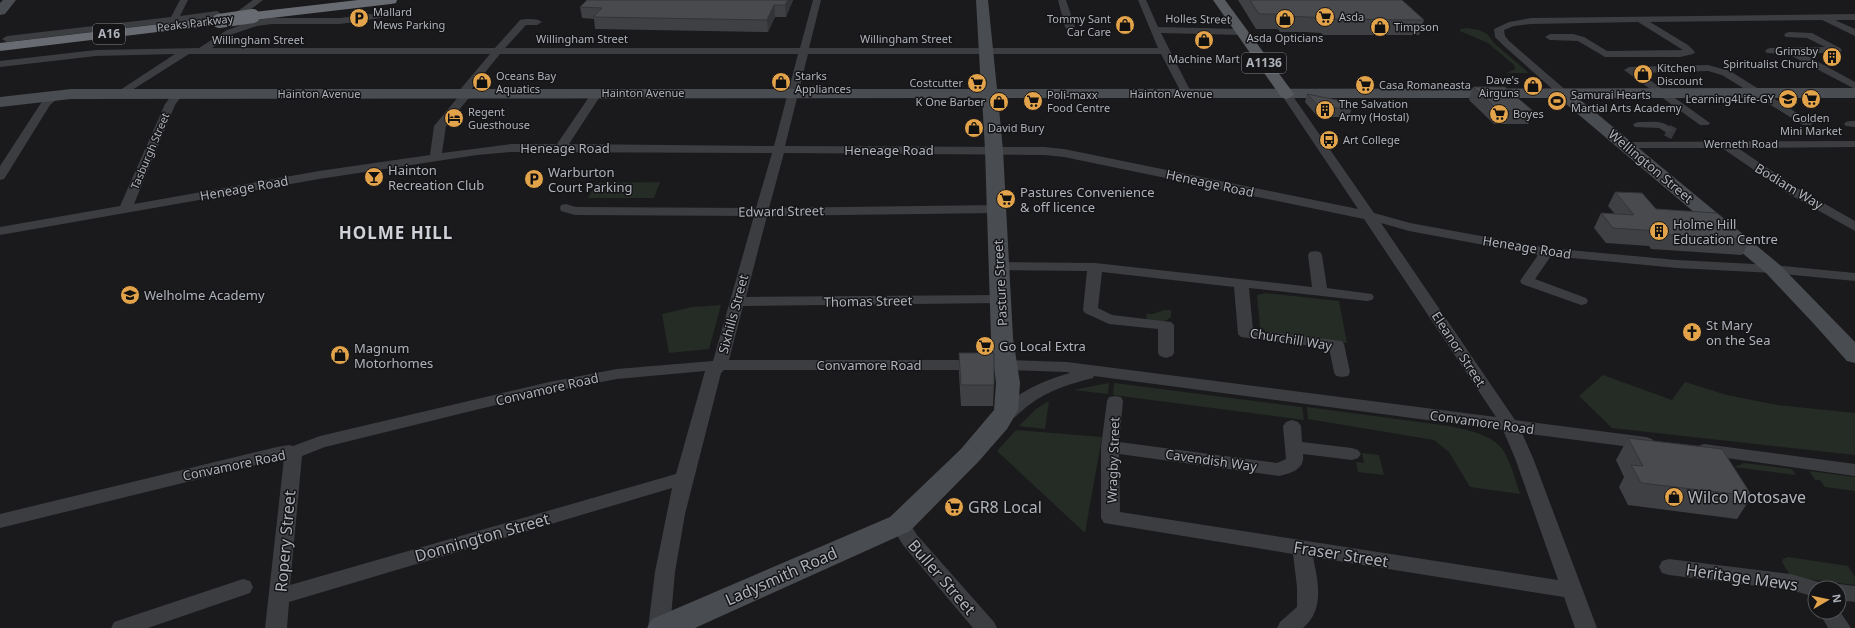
<svg xmlns="http://www.w3.org/2000/svg" width="1855" height="628" viewBox="0 0 1855 628" font-family="'Noto Sans',sans-serif">
  <rect width="100%" height="100%" fill="#1a1a1c"/>
  <path fill="#242c25" d="M1467,28L1479,30L1487,34L1495,44L1529,73H1506L1515,69L1514,65L1488,43L1460,31V29Z
    M660,182L654,198H588L596,183Z
    M1266,293L1339,301L1347,343L1269,333L1260,327L1257,295Z
    M721,305L709,349L669,353L662,314L692,307Z
    M1164,310H1171V317C1164,324 1156,322 1147,320L1146,314H1153Z
    M1603,375L1672,400L1685,382L1727,395L1777,405L1855,413V455L1612,428L1579,396Z
    M1109,383L1108,394L1073,390Z
    M1114,383L1302,407L1304,420L1113,395Z
    M1049,401L1045,429L1019,426L1036,409Z
    M1307,407L1449,426C1467,430 1492,434 1503,450C1510,460 1516,482 1520,494L1470,487L1449,452L1434,440L1308,419Z
    M1016,430L1102,437L1085,533L997,451Z
    M1362,453L1379,455L1384,475L1358,472L1356,462L1364,463Z
    M1744,463L1792,469L1796,475L1734,467Z
    M1809,471L1855,477V491L1825,487L1820,480H1815Z
    M1788,557L1848,566L1855,577V585L1791,577L1782,562L1783,559Z"/>
  <g fill="none" stroke-linecap="round" stroke-linejoin="round">
    <path stroke="#38383c" stroke-width="12" stroke-dasharray="12 6" stroke-linecap="butt" d="M1667,130L1674,134"/>
    <path fill="#3b3d41" fill-rule="evenodd" d="M180,0H188L180,16L217,11L221,14L217,17L7,42L2,39L7,36L171,17Z
      M253,0H263L233,23H227L225,21L227,19Z
      M813,0H821L809,48H1158L1138,0H1146L1158,27L1241,29L1246,32L1241,35L1161,33L1192,94L1187,97L1182,94L1161,54H808L785,146L1044,147L1064,149L1358,209L1281,94L1286,91L1290,92L1374,213L1410,223L1547,248L1677,260L1773,265L1855,273V281L1773,273L1677,268L1551,256L1535,279L1586,298L1588,301L1586,304L1581,305L1522,284L1520,281L1538,255L1409,231L1381,223L1515,420L1646,437L1652,439L1655,443L1652,447L1646,449L1522,433L1533,458L1597,628H1575L1564,597L1313,557C1318,582 1325,609 1303,628H1277L1280,622L1297,607V587L1293,554L1104,523L1101,518V447L1107,401L1109,397L1115,396L1121,397L1123,401L1119,442L1277,463L1286,459L1283,426L1286,422L1292,420L1298,422L1301,426L1302,442L1352,448L1358,450L1361,454L1358,458L1352,460L1303,454C1305,469 1292,473 1279,476L1119,454L1120,512L1558,580L1515,458L1503,430L1094,376L1093,378C1069,384 1049,390 1029,405C1019,412 1011,425 998,421L995,417C1009,395 1047,379 1070,373L1067,372L1006,370H724L721,373L685,514L675,572L670,628H648L655,572L672,488L289,602L287,628H265L284,458L0,528V514L277,447L289,445L293,446L320,436L549,382L617,369L713,361L754,216L575,215L561,211L560,208L561,205L566,204L576,207L756,208L772,153L511,152L477,155L319,179L0,235V227L120,206L165,104L174,92L178,91L183,94L175,105L134,204L319,171L430,155L434,126L459,96L457,94L458,92L490,54H189L121,97L116,94L117,92L175,54L96,56L0,67V61L96,50L199,48L227,30L255,20L272,18H340L378,13L383,16L381,18L340,24H272L257,26L233,34L212,48H495L520,20C526,19 537,18 542,22L537,25H526L505,48H800ZM500,54H798L774,146L569,144L599,98L605,93L600,90L591,94L557,144H511L442,153L446,126L468,99L476,94L475,92L470,91ZM784,153L1044,155L1064,157L1364,219L1496,417L1067,362L1006,360H729L743,306L1000,303L1005,302L1007,299L1005,296L1000,295L746,297L767,216L996,213L1001,212L1002,209L1001,206L996,205L769,208ZM705,371L676,474L290,585L302,456L325,447L549,392L617,379Z
      M1058,0H1066L1075,27L1073,29H1067L1065,27Z
      M1855,14V20H1835L1855,29V36L1822,20L1650,22L1688,45L1695,52L1693,54L1680,57H1605L1578,41L1550,40L1545,37L1550,34H1573L1584,37L1607,51L1683,50L1638,22L1531,24L1514,26L1504,30L1505,36L1509,41L1568,92L1569,94L1564,97L1560,96L1503,45L1495,37L1494,29L1509,22L1531,18Z
      M1789,32L1812,33L1840,48L1842,50L1840,52L1837,53H1802L1855,82V89L1788,54L1767,53L1765,51L1767,49L1770,48L1825,47L1807,38L1786,37L1784,35L1786,33Z
      M1708,65L1730,71L1813,123L1811,125H1803L1722,75L1708,71L1640,73L1710,123L1708,125H1700L1624,70L1629,67Z
      M57,92L62,95L50,105L6,176L4,179L0,180V166L41,103L53,93Z
      M1850,121H1855V127L1846,126L1844,124L1846,122Z
      M1639,122C1652,122 1664,119 1673,130L1667,133L1659,128L1635,127L1633,125L1635,123Z
      M1855,141V147L1738,148L1797,188L1855,221V231L1789,194L1722,148H1626L1620,145L1626,142Z
      M1315,251L1320,252L1322,255L1327,288L1372,294L1374,297L1372,300L1367,301L1249,288L1253,330L1342,341L1344,344L1350,372L1348,376L1342,377L1336,376L1334,372L1329,348L1241,337L1238,334L1234,287L1102,272L1098,308L1112,315L1171,322L1174,325V353L1172,356L1166,358L1160,356L1158,353V329L1109,324L1085,313L1083,310L1087,271L1000,270L995,269L993,266L995,263L1000,262L1095,263L1312,287L1308,255L1310,252Z
      M1704,444L1855,464V476L1698,454L1695,450L1698,446Z
      M900,517L907,519L917,535L994,622L997,628H973L903,545L890,524L893,519Z
      M1669,559L1791,574L1822,583L1825,588H1815V597L1791,590L1669,575L1662,573L1659,567L1662,561Z
      M243,579L250,581L253,587L250,593L148,628H111L114,622Z
      M1839,584L1855,586V602L1839,600V588H1831Z
      M1839,610L1851,628H1828L1819,612H1839Z"/>
    <path fill="#494c50" fill-rule="evenodd" d="M3,0H16L5,14L0,15V3Z
      M976,0H988L997,89L1855,88V98H1578L1780,265L1855,342V363L1847,361L1814,324L1766,273L1559,98H998L1003,150L1013,338L1020,383L1018,410L1007,429L979,461L910,531L695,628H647L652,619L890,517L961,449L994,410L996,383L991,338L985,150L982,98L71,99L0,107V97L71,89H981Z"/>
    <path fill="#575a5f" fill-rule="evenodd" d="M1213,0H1225L1294,94L1291,97L1286,99L1281,97Z"/>
    <path fill="#686b71" fill-rule="evenodd" d="M358,0H397L396,3L391,4L253,20L248,19L246,16L248,13L253,12Z
      M219,17L224,18L226,21L224,24L0,51V43Z"/>
    <path stroke="#686b71" stroke-width="14" d="M219,21L253,16"/>
  </g>
  <path fill="#3f4043" d="M793,0L786,17H775L768,32L595,29L594,19L582,18L580,7Z
    M1238,0H1402L1424,20L1419,35H1323L1321,33L1304,32H1280L1278,29H1256Z
    M1473,87L1533,111L1528,124H1494L1469,100Z
    M1307,94L1352,108L1349,117H1318L1305,102Z
    M1615,192L1656,209L1750,240L1742,255L1651,249L1649,246L1606,243L1594,228L1601,213L1615,214L1608,206Z
    M959,353L994,385L993,406H961L959,374Z
    M1628,438L1752,496L1737,519L1628,505L1619,487L1624,477L1616,460Z"/>
  <path fill="#333437" d="M788,0H793L786,17L785,5Z
    M774,5L775,17L768,32L767,20Z"/>
  <path fill="#494a4e" stroke="#333437" d="M587,0H788L785,5H774L767,20L593,17L602,8L580,7Z
    M1250,0H1402L1424,20L1326,19L1325,18L1307,17L1283,16L1281,14H1259Z
    M1473,87H1505L1533,111H1499Z
    M1307,94L1352,103V108H1321Z
    M1615,192L1642,193L1656,209L1717,213L1750,240L1658,234L1656,231L1613,228L1601,213L1634,215Z
    M959,353H994V385H961Z
    M1628,438L1722,449L1752,496L1641,483L1631,465L1643,466Z"/>
  <defs>
    <symbol id="supermarket-disc" viewBox="-11 -11 22 22"><circle r="9.5" fill="#e3a34b" stroke="#151517"/><path d="M-6-5.5h2.5l.6 2H6L4.5 2H-2.5L-4.4-4H-6ZM-1.5 3.2a1.3 1.3 0 1 0 .1 0ZM3 3.2a1.3 1.3 0 1 0 .1 0Z" fill="#111"/></symbol>
    <symbol id="parking-disc" viewBox="-11 -11 22 22"><circle r="9.5" fill="#e3a34b" stroke="#151517"/><path d="M-3.5-5.5H1a3.5 3.5 0 0 1 0 7H-1V5.5H-3.5ZM-1-3.4V-.6H.8a1.4 1.4 0 0 0 0-2.8Z" fill="#111"/></symbol>
    <symbol id="shop-disc" viewBox="-11 -11 22 22"><circle r="9.5" fill="#e3a34b" stroke="#151517"/><path d="M-5-2.5h2.3a2.7 3.5 0 0 1 5.4 0H5L5.5 6h-11ZM-1.5-2.5h3a1.5 2.3 0 0 0-3 0Z" fill="#111"/></symbol>
    <symbol id="building-disc" viewBox="-11 -11 22 22"><circle r="9.5" fill="#e3a34b" stroke="#151517"/><path d="M-4-6H4V6H1V3H-1V6H-4ZM-2.5-4.3h1.7v1.8h-1.7ZM.8-4.3h1.7v1.8H.8ZM-2.5-1h1.7V.8h-1.7ZM.8-1h1.7V.8H.8Z" fill="#111"/></symbol>
    <symbol id="school-disc" viewBox="-11 -11 22 22"><circle r="9.5" fill="#e3a34b" stroke="#151517"/><path d="M0-5L7-2L0 1L-7-2ZM-4 1L0 2.5L4 1V4Q0 6-4 4Z" fill="#111"/></symbol>
    <symbol id="stadium-disc" viewBox="-11 -11 22 22"><circle r="9.5" fill="#e3a34b" stroke="#151517"/><path d="M0-5a6.5 5 0 1 0 0 10a6.5 5 0 1 0 0-10ZM-3.5-1.8h7v3.6h-7Z" fill="#111"/></symbol>
    <symbol id="hotel-disc" viewBox="-11 -11 22 22"><circle r="9.5" fill="#e3a34b" stroke="#151517"/><path d="M-6-4.5h1.5V1H6V5H4.5V3h-9V5H-6ZM-4 0a1.8 1.8 0 1 1 3.6 0ZM.5 0V-2.5h3Q6-2.5 6 0Z" fill="#111"/></symbol>
    <symbol id="bus-disc" viewBox="-11 -11 22 22"><circle r="9.5" fill="#e3a34b" stroke="#151517"/><path d="M-5-6H5V4H4V6H2V4H-2V6H-4V4H-5ZM-3.5-4V0h7V-4ZM-3.5 1.2v1.5H-2V1.2ZM2 1.2v1.5H3.5V1.2Z" fill="#111"/></symbol>
    <symbol id="bar-disc" viewBox="-11 -11 22 22"><circle r="9.5" fill="#e3a34b" stroke="#151517"/><path d="M-6-5H6L.8 .8V4.5H3.5V6h-7V4.5H-.8V.8Z" fill="#111"/></symbol>
    <symbol id="church-disc" viewBox="-11 -11 22 22"><circle r="9.5" fill="#e3a34b" stroke="#151517"/><path d="M-1.2-6h2.4v3.5h3.3v2.4h-3.3V6h-2.4V-.1h-3.3v-2.4h3.3Z" fill="#111"/></symbol>
  </defs>
  <g fill-rule="evenodd">
    <use href="#supermarket-disc" x="1314" y="6" width="22" height="22"/>
    <use href="#parking-disc" x="348" y="7" width="22" height="22"/>
    <use href="#shop-disc" x="1274" y="8" width="22" height="22"/>
    <use href="#shop-disc" x="1114" y="14" width="22" height="22"/>
    <use href="#shop-disc" x="1369" y="16" width="22" height="22"/>
    <use href="#shop-disc" x="1193" y="29" width="22" height="22"/>
    <use href="#building-disc" x="1821" y="46" width="22" height="22"/>
    <use href="#shop-disc" x="1632" y="63" width="22" height="22"/>
    <use href="#shop-disc" x="471" y="71" width="22" height="22"/>
    <use href="#shop-disc" x="770" y="71" width="22" height="22"/>
    <use href="#supermarket-disc" x="966" y="72" width="22" height="22"/>
    <use href="#supermarket-disc" x="1354" y="74" width="22" height="22"/>
    <use href="#shop-disc" x="1522" y="75" width="22" height="22"/>
    <use href="#school-disc" x="1777" y="88" width="22" height="22"/>
    <use href="#supermarket-disc" x="1800" y="88" width="22" height="22"/>
    <use href="#supermarket-disc" x="1022" y="90" width="22" height="22"/>
    <use href="#stadium-disc" x="1546" y="90" width="22" height="22"/>
    <use href="#shop-disc" x="988" y="91" width="22" height="22"/>
    <use href="#building-disc" x="1314" y="99" width="22" height="22"/>
    <use href="#supermarket-disc" x="1488" y="103" width="22" height="22"/>
    <use href="#hotel-disc" x="443" y="107" width="22" height="22"/>
    <use href="#shop-disc" x="963" y="117" width="22" height="22"/>
    <use href="#bus-disc" x="1318" y="129" width="22" height="22"/>
    <use href="#bar-disc" x="363" y="166" width="22" height="22"/>
    <use href="#parking-disc" x="523" y="168" width="22" height="22"/>
    <use href="#supermarket-disc" x="995" y="188" width="22" height="22"/>
    <use href="#building-disc" x="1648" y="220" width="22" height="22"/>
    <use href="#school-disc" x="119" y="284" width="22" height="22"/>
    <use href="#church-disc" x="1681" y="321" width="22" height="22"/>
    <use href="#supermarket-disc" x="974" y="335" width="22" height="22"/>
    <use href="#shop-disc" x="329" y="344" width="22" height="22"/>
    <use href="#shop-disc" x="1663" y="486" width="22" height="22"/>
    <use href="#supermarket-disc" x="943" y="496" width="22" height="22"/>
  </g>
  <g text-anchor="middle" stroke-width="3" stroke-linejoin="round" paint-order="stroke">
    <g font-size="11" fill="#aeb2ba" stroke="#151517" text-anchor="start">
      <text x="373" y="16">Mallard<tspan x="373" dy="13">Mews Parking</tspan></text>
      <text x="1339" y="21">Asda</text>
      <text x="1111" y="23" text-anchor="end">Tommy Sant<tspan x="1111" dy="13">Car Care</tspan></text>
      <text x="1394" y="31">Timpson</text>
      <text x="1285" y="42" text-anchor="middle">Asda Opticians</text>
      <text x="1818" y="55" text-anchor="end">Grimsby<tspan x="1818" dy="13">Spiritualist Church</tspan></text>
      <text x="1204" y="63" text-anchor="middle">Machine Mart</text>
      <text x="1657" y="72">Kitchen<tspan x="1657" dy="13">Discount</tspan></text>
      <text x="496" y="80">Oceans Bay<tspan x="496" dy="13">Aquatics</tspan></text>
      <text x="795" y="80">Starks<tspan x="795" dy="13">Appliances</tspan></text>
      <text x="1519" y="84" text-anchor="end">Dave's<tspan x="1519" dy="13">Airguns</tspan></text>
      <text x="963" y="87" text-anchor="end">Costcutter</text>
      <text x="1379" y="89">Casa Romaneasta</text>
      <text x="1047" y="99">Poli-maxx<tspan x="1047" dy="13">Food Centre</tspan></text>
      <text x="1571" y="99">Samurai Hearts<tspan x="1571" dy="13">Martial Arts Academy</tspan></text>
      <text x="1774" y="103" text-anchor="end">Learning4Life-GY</text>
      <text x="985" y="106" text-anchor="end">K One Barber</text>
      <text x="1339" y="108">The Salvation<tspan x="1339" dy="13">Army (Hostal)</tspan></text>
      <text x="468" y="116">Regent<tspan x="468" dy="13">Guesthouse</tspan></text>
      <text x="1513" y="118">Boyes</text>
      <text x="1811" y="122" text-anchor="middle">Golden<tspan x="1811" dy="13">Mini Market</tspan></text>
      <text x="988" y="132">David Bury</text>
      <text x="1343" y="144">Art College</text>
    </g>
    <g font-size="11" fill="#aeb2ba" stroke="#151517">
      <text transform="translate(1198 19) rotate(1)" y="4">Holles Street</text>
      <text transform="translate(195 23) rotate(-7)" y="4">Peaks Parkway</text>
      <text x="582" y="43">Willingham Street</text>
      <text x="906" y="43">Willingham Street</text>
      <text x="258" y="44">Willingham Street</text>
      <text x="643" y="97">Hainton Avenue</text>
      <text x="319" y="98">Hainton Avenue</text>
      <text x="1171" y="98">Hainton Avenue</text>
      <text x="1741" y="148">Werneth Road</text>
      <text transform="translate(150 151) rotate(-67)" y="4">Tasburgh Street</text>
    </g>
    <g fill="#151517" stroke="#808389" stroke-width="1">
      <rect x="93" y="24" width="32" height="20" rx="3"/>
      <rect x="1242" y="53" width="44" height="20" rx="3"/>
    </g>
    <g font-size="12" font-weight="bold" fill="#aeb2ba">
      <text x="109" y="38">A16</text>
      <text x="1264" y="67">A1136</text>
    </g>
    <g font-size="13" fill="#aeb2ba" stroke="#151517">
      <text x="565" y="153">Heneage Road</text>
      <text x="889" y="155">Heneage Road</text>
      <text transform="translate(1651 166) rotate(40)" y="5">Wellington Street</text>
      <text transform="translate(1210 183) rotate(12)" y="5">Heneage Road</text>
      <text transform="translate(1789 186) rotate(31)" y="5">Bodiam Way</text>
      <text transform="translate(244 188) rotate(-10)" y="5">Heneage Road</text>
      <text transform="translate(781 211) rotate(-1)" y="5">Edward Street</text>
      <text transform="translate(1527 247) rotate(9)" y="5">Heneage Road</text>
      <text transform="translate(1000 283) rotate(-93)" y="5">Pasture Street</text>
      <text transform="translate(868 301) rotate(-1)" y="5">Thomas Street</text>
      <text transform="translate(733 314) rotate(-75)" y="5">Sixhills Street</text>
      <text transform="translate(1291 339) rotate(9)" y="5">Churchill Way</text>
      <text transform="translate(1459 349) rotate(57)" y="5">Eleanor Street</text>
      <text x="869" y="370">Convamore Road</text>
      <text transform="translate(547 389) rotate(-13)" y="5">Convamore Road</text>
      <text transform="translate(1482 422) rotate(8)" y="5">Convamore Road</text>
      <text transform="translate(1113 460) rotate(-88)" y="5">Wragby Street</text>
      <text transform="translate(1211 460) rotate(8)" y="5">Cavendish Way</text>
      <text transform="translate(234 465) rotate(-12)" y="5">Convamore Road</text>
    </g>
    <g font-size="13" fill="#aeb2ba" stroke="#151517" text-anchor="start">
      <text x="388" y="175">Hainton<tspan x="388" dy="15">Recreation Club</tspan></text>
      <text x="548" y="177">Warburton<tspan x="548" dy="15">Court Parking</tspan></text>
      <text x="1020" y="197">Pastures Convenience<tspan x="1020" dy="15">&amp; off licence</tspan></text>
      <text x="1673" y="229">Holme Hill<tspan x="1673" dy="15">Education Centre</tspan></text>
      <text x="144" y="300">Welholme Academy</text>
      <text x="1706" y="330">St Mary<tspan x="1706" dy="15">on the Sea</tspan></text>
      <text x="999" y="351">Go Local Extra</text>
      <text x="354" y="353">Magnum<tspan x="354" dy="15">Motorhomes</tspan></text>
    </g>
    <g font-size="16" fill="#aeb2ba" stroke="#151517" text-anchor="start">
      <text x="1688" y="503">Wilco Motosave</text>
      <text x="968" y="513">GR8 Local</text>
    </g>
    <g font-size="16" fill="#aeb2ba" stroke="#151517">
      <text transform="translate(482 537) rotate(-16)" y="6">Donnington Street</text>
      <text transform="translate(285 541) rotate(-85)" y="6">Ropery Street</text>
      <text transform="translate(1341 554) rotate(9)" y="6">Fraser Street</text>
      <text transform="translate(781 576) rotate(-24)" y="6">Ladysmith Road</text>
      <text transform="translate(942 577) rotate(49)" y="6">Buller Street</text>
      <text transform="translate(1742 577) rotate(8)" y="6">Heritage Mews</text>
    </g>
    <g font-size="17" font-weight="bold" letter-spacing="1" fill="#ced1d7" stroke="#151517">
      <text x="396" y="239">HOLME HILL</text>
    </g>
  </g>
  <g transform="translate(1827 600) rotate(81)"><circle r="19" fill="#151517" stroke="#525458"/>
  <path d="M0-3L7 15L0 10L-7 15Z" fill="#e3a34b"/>
  <text y="-6" font-size="11" font-weight="bold" text-anchor="middle" fill="#aeb2ba">N</text>
  </g>
</svg>
